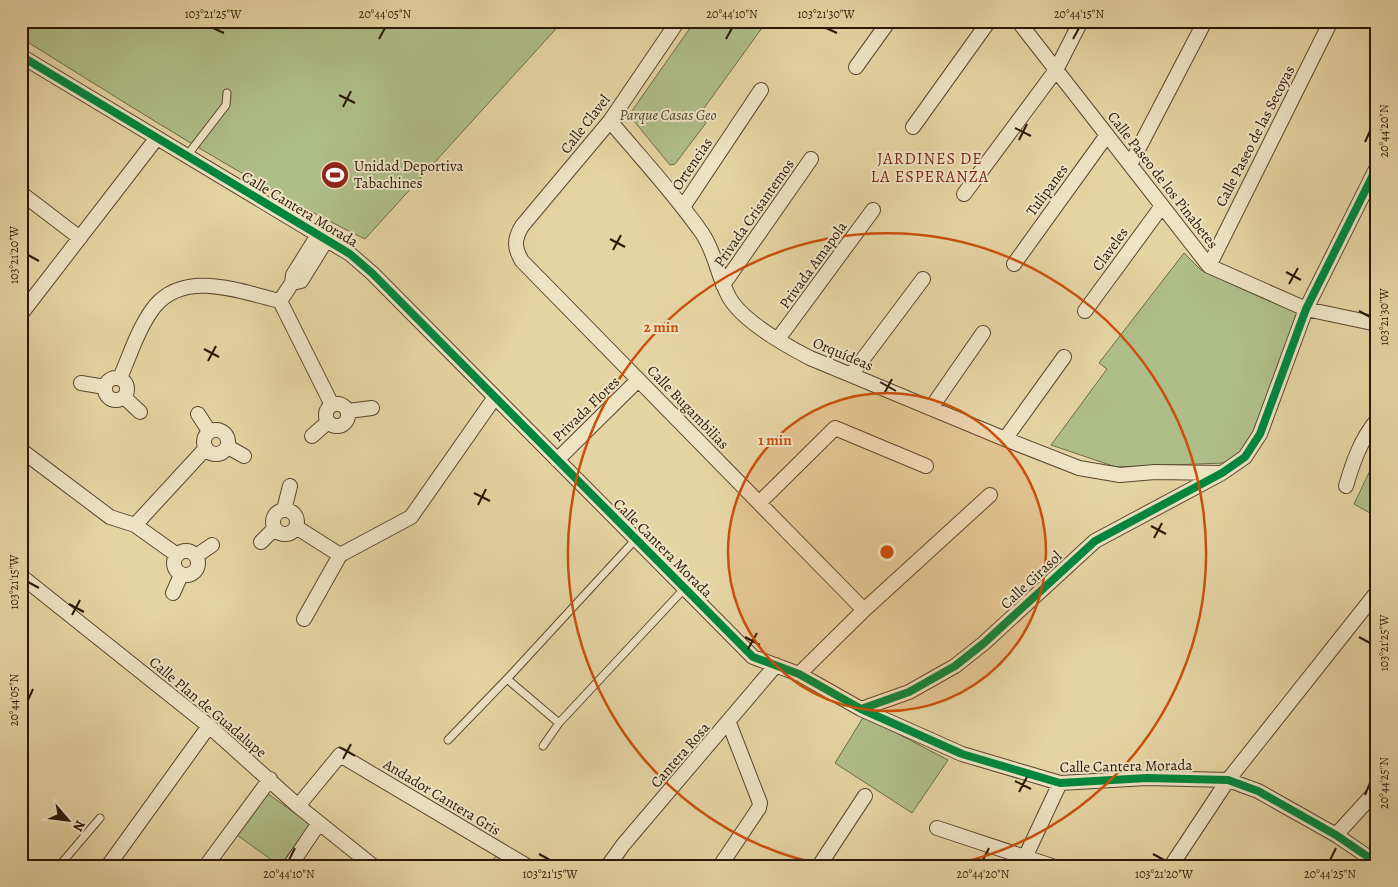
<svg xmlns="http://www.w3.org/2000/svg" width="1398" height="887" viewBox="0 0 1398 887" font-family="Alegreya,serif">
  <rect width="100%" height="100%" fill="#e5d4a3"/>
  <filter id="stains"><feTurbulence type="fractalNoise" baseFrequency=".004" numOctaves="4"/><feColorMatrix values="0 0 0 0 .2 0 0 0 0 .09 0 0 0 0 .02 0 0 0 .5 -.17"/></filter>
  <radialGradient id="worn" r=".72"><stop offset=".6" stop-color="#630" stop-opacity="0"/><stop offset="1" stop-color="#630" stop-opacity=".3"/></radialGradient>
  <path fill="#afbe89" stroke="#6d6a48" d="M21,21H563L365,239C246,181 134,108 21,38Z
    M695,21H767L699,115L706,123L675,164L670,165L629,115Z
    M1184,253L1201,270L1299,314L1256,435L1238,456L1224,463L1116,467L1051,445L1107,369L1099,363Z
    M1377,456V517L1354,504Z
    M864,716L948,760L912,813L835,763Z
    M267,793L310,824L280,866L237,835Z
    M503,847L537,866H488Z"/>
  <g fill="none" stroke-linecap="round" stroke-linejoin="round">
    <defs>
      <path id="lane" d="M186,157L226,105L227,93
        M635,540L507,679L559,723L684,589
        M448,740L507,679
        M543,746L559,723
        M59,866L100,818"/>
      <path id="street" d="M678,21L610,121L522,226C514,239 514,248 522,261L864,610
        M1018,21L1209,266L1306,309L1377,324
        M21,56L350,254L372,273L753,657L799,674L861,709L962,754L1060,783L1147,778L1228,780L1258,791L1336,835L1377,863
        M856,67L889,21
        M610,121C641,158 674,193 702,233C715,252 717,273 727,293C738,319 785,345 810,358L1005,439L1079,468L1120,475L1155,472L1222,473
        M913,127L989,21
        M1130,165L1205,21
        M21,193L80,238
        M964,194L1056,70L1081,21
        M683,207L761,90
        M1014,264L1107,135
        M1209,266L1331,21
        M292,283L301,281L327,239
        M723,285L811,159
        M280,301L332,405
        M280,301L292,283L293,275L318,235
        M1085,311L1162,206
        M21,314L156,139
        M778,339L873,210
        M851,375L923,279
        M105 389a11 11 0 1 1 22 0a11 11 0 1 1-22 0Z
        M120,378C130,355 139,326 155,306C186,269 241,292 280,301
        M81,383L105,387
        M124,397L140,412
        M326 415a11 11 0 1 1 22 0a11 11 0 1 1-22 0Z
        M931,408L983,333
        M348,411L372,408
        M198,414L209,431
        M204 442a12 12 0 1 1 24 0a12 12 0 1 1-24 0Z
        M312,436L328,422
        M1005,439L1064,357
        M228,447L244,456
        M21,450L110,517L135,525L177,555
        M557,460L638,380
        M1346,486C1353,462 1361,439 1377,420
        M759,503L835,428L926,466
        M273 522a12 12 0 1 1 24 0a12 12 0 1 1-24 0Z
        M284,510L290,486
        M135,525L206,448
        M296,527L340,555
        M261,542L274,529
        M174 563a12 12 0 1 1 24 0a12 12 0 1 1-24 0Z
        M340,555L411,517L495,397
        M196,556L212,545
        M21,576L209,726L298,806L373,866
        M173,593L181,575
        M304,619L340,555
        M799,674L864,610L990,495
        M861,709L909,692L955,666L984,643L1095,541L1222,473L1245,457L1260,434L1306,309L1377,167
        M298,806L340,755L527,866
        M937,828L1052,866
        M1336,835L1377,790
        M108,866L209,726
        M206,866L270,779
        M290,866L319,823
        M608,866L623,845L776,665
        M720,866L759,808L760,803L729,723
        M819,866L865,796
        M1021,866L1060,783
        M1171,866L1228,780L1377,592"/>
    </defs>
    <use href="#lane" stroke="#5a462f" stroke-width="9"/>
    <use href="#street" stroke="#5a462f" stroke-width="16"/>
    <use href="#lane" stroke="#eee3c3" stroke-width="7"/>
    <use href="#street" stroke="#eee3c3" stroke-width="14"/>
    <defs>
      <path id="cycleway" d="M21,56L350,254L372,273L753,657L799,674L861,709L962,754L1060,783L1147,778L1228,780L1258,791L1336,835L1377,863
        M861,709L909,692L955,666L984,643L1095,541L1222,473L1245,457L1260,434L1306,309L1377,167"/>
    </defs>
    <use href="#cycleway" stroke="#eee3c3" stroke-width="11"/>
    <use href="#cycleway" stroke="#00873e" stroke-width="8"/>
  </g>
  <path fill="none" stroke="#2b1708" stroke-width="2" d="M213,28L224,33M826,28L837,33M379,39L385,28M726,39L732,28M1073,39L1079,28M339,95L355,103M343,107L351,91M1015,128L1031,136M1019,140L1027,124M1365,142L1370,131M610,239L625,247M613,250L621,235M28,255L39,261M1286,272L1301,280M1289,284L1298,268M1359,311L1370,317M204,349L219,357M208,361L216,346M880,382L896,391M884,394L892,379M474,493L490,501M478,505L486,489M1151,526L1166,534M1154,538L1162,523M28,582L39,588M69,604L84,612M72,615L80,600M745,637L760,645M1359,637L1370,643M748,649L757,633M28,700L33,689M339,747L355,756M343,759L351,744M1015,781L1031,789M1019,792L1027,777M1365,795L1370,783M539,854L550,860M1153,854L1164,860M289,860L295,848M983,860L989,848M1330,860L1336,848"/>
  <circle cx="887" cy="552" r="159" fill="#cc4f0b" fill-opacity=".12"/>
  <g fill="none" stroke="#cc4f0b" stroke-width="2.5">
    <circle cx="887" cy="552" r="159"/>
    <path d="M829 866A319 319 0 1 1 945 866"/>
  </g>
  <defs>
    <symbol id="stadium-disc" viewBox="-11 -11 22 22"><circle r="9.5" fill="#8f2418" stroke="#eee3c3"/><path d="M0-5a6.5 5 0 1 0 0 10a6.5 5 0 1 0 0-10ZM-3.5-1.8h7v3.6h-7Z" fill="#fff"/></symbol>
  </defs>
  <g fill-rule="evenodd">
    <use href="#stadium-disc" x="319" y="159" width="32" height="32"/>
  </g>
  <g text-anchor="middle" stroke-width="4" stroke-linejoin="round" paint-order="stroke">
    <g font-size="15" font-style="italic" fill="#53492f" stroke="#eee3c3">
      <text x="668" y="120">Parque Casas Geo</text>
    </g>
    <g font-size="15" fill="#2b1708" stroke="#eee3c3">
      <text transform="translate(585 124) rotate(-52)" y="5">Calle Clavel</text>
      <text transform="translate(1255 136) rotate(-63)" y="5">Calle Paseo de las Secoyas</text>
      <text transform="translate(692 164) rotate(-56)" y="5">Ortencias</text>
      <text transform="translate(1163 180) rotate(52)" y="5">Calle Paseo de los Pinabetes</text>
      <text transform="translate(1047 190) rotate(-54)" y="5">Tulipanes</text>
      <text transform="translate(300 209) rotate(31)" y="5">Calle Cantera Morada</text>
      <text transform="translate(754 213) rotate(-55)" y="5">Privada Crisantemos</text>
      <text transform="translate(1110 249) rotate(-54)" y="5">Claveles</text>
      <text transform="translate(813 265) rotate(-54)" y="5">Privada Amapola</text>
      <text transform="translate(843 354) rotate(23)" y="5">Orquídeas</text>
      <text transform="translate(688 407) rotate(46)" y="5">Calle Bugambilias</text>
      <text transform="translate(586 409) rotate(-44)" y="5">Privada Flores</text>
      <text transform="translate(663 548) rotate(45)" y="5">Calle Cantera Morada</text>
      <text transform="translate(1031 580) rotate(-43)" y="5">Calle Girasol</text>
      <text transform="translate(208 707) rotate(40)" y="5">Calle Plan de Guadalupe</text>
      <text transform="translate(680 755) rotate(-49)" y="5">Cantera Rosa</text>
      <text transform="translate(1126 766) rotate(-1)" y="5">Calle Cantera Morada</text>
      <text transform="translate(442 797) rotate(31)" y="5">Andador Cantera Gris</text>
    </g>
    <g font-size="15" fill="#2b1708" stroke="#eee3c3" text-anchor="start">
      <text x="354" y="171">Unidad Deportiva<tspan x="354" dy="17">Tabachines</tspan></text>
    </g>
    <g font-size="16" letter-spacing="1" fill="#7a1f14" stroke="#eee3c3">
      <text x="930" y="164">JARDINES DE<tspan x="930" dy="18">LA ESPERANZA</tspan></text>
    </g>
  </g>
  <circle cx="887" cy="552" r="8" fill="#cc4f0b" stroke="#eee3c3" stroke-width="2.5"/>
  <g font-size="15" text-anchor="middle" font-weight="bold" fill="#cc4f0b" stroke="#eee3c3" stroke-width="4" stroke-linejoin="round" paint-order="stroke">
    <text x="661" y="332">2 min</text>
    <text x="775" y="445">1 min</text>
  </g>
  <rect width="1398" height="887" fill="none" stroke="#e5d4a3" stroke-width="55"/>
  <g transform="translate(68 820) rotate(118)" stroke="#eee3c3" stroke-width="4" paint-order="stroke">
  <path d="M0-4L9 19L0 12L-9 19Z" fill="#2b1708"/>
  <text y="-8" font-size="14" font-weight="bold" text-anchor="middle" fill="#2b1708">N</text>
  </g>
  <rect x="28" y="28" width="1342" height="832" fill="none" stroke="#2b1708" stroke-width="2"/>
  <g font-size="12" text-anchor="middle" fill="#2b1708">
    <text x="213" y="18">103°21'25"W</text>
    <text x="385" y="18">20°44'05"N</text>
    <text x="732" y="18">20°44'10"N</text>
    <text x="826" y="18">103°21'30"W</text>
    <text x="1079" y="18">20°44'15"N</text>
    <text transform="translate(1384 131) rotate(-90)" y="4">20°44'20"N</text>
    <text transform="translate(14 255) rotate(-90)" y="4">103°21'20"W</text>
    <text transform="translate(1384 317) rotate(-90)" y="4">103°21'30"W</text>
    <text transform="translate(14 582) rotate(-90)" y="4">103°21'15"W</text>
    <text transform="translate(1384 643) rotate(-90)" y="4">103°21'25"W</text>
    <text transform="translate(14 700) rotate(-90)" y="4">20°44'05"N</text>
    <text transform="translate(1384 783) rotate(-90)" y="4">20°44'25"N</text>
    <text x="289" y="878">20°44'10"N</text>
    <text x="550" y="878">103°21'15"W</text>
    <text x="983" y="878">20°44'20"N</text>
    <text x="1164" y="878">103°21'20"W</text>
    <text x="1330" y="878">20°44'25"N</text>
  </g>
  <rect width="100%" height="100%" filter="url(#stains)"/>
  <rect width="100%" height="100%" fill="url(#worn)"/>
</svg>
